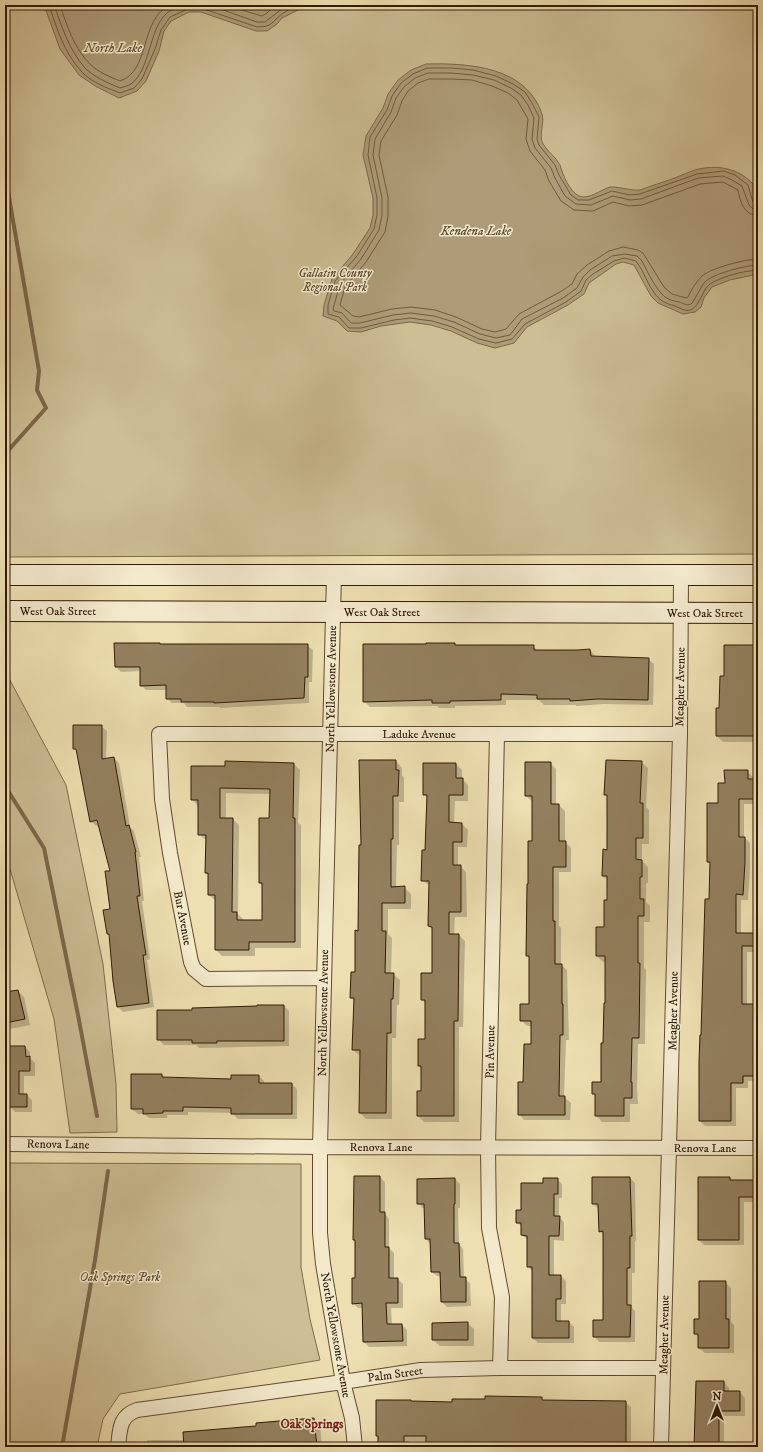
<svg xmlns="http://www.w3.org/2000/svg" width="763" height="1452" viewBox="0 0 763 1452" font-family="'IM FELL DW Pica',serif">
  <rect width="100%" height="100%" fill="#eddfb1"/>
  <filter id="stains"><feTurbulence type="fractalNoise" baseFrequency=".005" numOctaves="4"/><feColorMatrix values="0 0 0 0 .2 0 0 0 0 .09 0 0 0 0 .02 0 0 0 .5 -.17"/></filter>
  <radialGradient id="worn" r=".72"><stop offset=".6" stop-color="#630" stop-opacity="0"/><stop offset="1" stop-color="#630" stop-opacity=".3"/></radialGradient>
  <path fill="#cdbe94" stroke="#7f6c4d" d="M5,5H758V554L5,557Z
    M5,671L66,785L103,964L116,1084L117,1132L70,1133L54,1019L5,852Z
    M5,1163L301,1164V1267L310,1319L320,1360L120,1394L103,1419L97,1447H5Z"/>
  <path fill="#ad9c77" stroke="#7b684a" d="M44,5H304L302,8L282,18L277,24L267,31H256L201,12H189L171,21L164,31L159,51L146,81L137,91L119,98L95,86L79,75L60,49Z
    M426,64C468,63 526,66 542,114C545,124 538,135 543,144C548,152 556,157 560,165C563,175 569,191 579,196C589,200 600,190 610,187C616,186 631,191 640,190C651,186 663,182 675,178C682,175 689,172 695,170C717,164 738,168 753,184V191L758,206V274L730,280L712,287L704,298L701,307L695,312L683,314L658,303L651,296L634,265L623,262L616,264L589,283L584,294L568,305L527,327L514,343L495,348L477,343L451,331L431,325L410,322L381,326L361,332L347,331L337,321L323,316L324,305L332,279L353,254L370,228L373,215V198L363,155L366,136L383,108L388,94L398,80L411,70Z"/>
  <path fill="#0003" fill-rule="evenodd" d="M454,644L457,646H533L538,651L590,650L596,657L648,659L654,664L653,705L604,704L577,706L575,705H544L539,700H506V705L455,706V708H439L437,706L370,707L364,701Z
    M161,645H307L313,650L312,682H309V703L220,708L219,707H187L184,703H172L167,698V690H146L141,685V671L121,672L116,667Z
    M758,646V742H723L717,736L725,677Z
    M101,726L107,731L106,759L114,758L119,763L130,827L134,831L141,857H139L144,901H142L150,959L147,960L154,1007L123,1012L118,1007L111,937L108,934L111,910V872L99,826H96L91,821L78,752L74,748Z
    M396,761L402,768V775L404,778V802H399V845H397L396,888L404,887L411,894V909H388V934L392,938L391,974H393L400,980L399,1005H397L396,1038H392V1119H366L360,1113L361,1056H360L353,1050L355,1001L351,998L356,973L359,932L362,846Z
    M641,762L648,768L646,807L649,810V844H642V861L648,867V883H646V902L650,906V922H644V967L646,970L645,1044H638L637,1089L638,1104H630V1122H602L596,1115V1096L593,1094L602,1083L606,1004V962H603L597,956V928H605L608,901V880L603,876L608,851V797L605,794Z
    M550,763L556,769V805H559L565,811V842L571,848V872H559V926L561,928V965L567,970L569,1040H566L564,1097L571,1103L570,1120H524L519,1114L532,1045V1026H527L521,1020L530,1005V958L527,955L529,885L533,842V802L526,796Z
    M294,764L300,770L298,823L301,825V948H255V956H222L216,950V901L209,895V876L206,873L207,841L199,834L198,806L192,799L226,767ZM226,793L271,794L270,819L260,883L263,886V921H243V919L238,914L239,825L233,819H226Z
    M456,764L462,770V779L468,785V801H455L454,824H462L468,830L467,847H458V866H460L466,872L467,917H455L454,935H459L465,941L463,1027H459V1122H424L418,1116L422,1092V1070L419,1066L426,1040V1004L422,1000L433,974V930L429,926L430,886L422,880L426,851L428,798L424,795Z
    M747,771L753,777V780H756L758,782V804H744V837L750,843V868L748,900H741V934H754L758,938V952H747V1005H755L758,1008V1081H748V1088H736V1126H705L700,1121L702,1036L710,900L711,865L708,862L719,804L726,784Z
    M5,942L9,965L5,966Z
    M18,991L24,997L30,1025L5,1030V993Z
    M284,1006L289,1011V1046L199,1048L196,1045H164L158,1039Z
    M5,1047H25L30,1052V1058L35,1063V1076H24V1095H27L32,1100V1112H15L10,1107L5,1106Z
    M162,1075L165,1078L232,1080L259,1076L264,1081V1084H292L297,1089V1119H238L232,1113L188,1112V1115H167V1118H149L144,1114H138L132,1109Z
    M380,1177L385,1182V1214L389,1219V1248L394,1253V1279H398L403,1284V1308H391L392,1325H402L407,1330V1346L369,1347L364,1342L363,1308H358L353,1303L356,1279V1241L354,1239Z
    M593,1178H630L635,1183L636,1241H635V1273H632V1308L635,1311V1342H599L594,1336L604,1321V1236L600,1231L598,1209L593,1203Z
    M730,1178L733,1181H758V1202H744V1245H704L699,1240Z
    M455,1179L460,1184V1208H458L459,1244L463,1249L464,1278L470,1283L471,1306L447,1307L442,1302L441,1276H437L432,1272L430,1244L426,1239L425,1208H423L418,1203Z
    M557,1179L562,1184V1198H559V1217L564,1222V1241L554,1240V1276H561L566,1281V1304H561V1322H569L574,1327V1343H538L533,1338V1272L528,1267V1240L522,1235V1227L517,1222L522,1211L544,1184Z
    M725,1282L731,1288V1322L734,1325V1353H705L699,1348V1338L695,1333L700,1320Z
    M467,1323L474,1329V1346H440L433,1340Z
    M724,1382L729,1388V1392H740L745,1398V1416H724V1447H696Z
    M542,1398L544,1401L625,1402L631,1407V1447H427V1441H409V1447H379V1438L377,1435L453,1403Z
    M313,1419L320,1425L322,1447H147V1440H185Z"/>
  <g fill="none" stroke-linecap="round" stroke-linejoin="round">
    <path stroke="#6f5b3e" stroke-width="1" d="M49,5C57,29 64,53 82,72C91,82 107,88 120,93L134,88L142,79L155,49L161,30L170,17L188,9L201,8L257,27C273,27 271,22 282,14C287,10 293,8 299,5
      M54,5C62,27 69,50 85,68C94,77 108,83 120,88C123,87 128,86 131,84C150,70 149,31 165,15C169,10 178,8 184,5
      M60,5C67,26 74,48 90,64C98,72 110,77 120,81C151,71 139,19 170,5
      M209,5L257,22H265L287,5
      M228,5L248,12L262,16L267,13L275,5
      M758,205L753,202L748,185L735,175L724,171L697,174L640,194L630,195L612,191L589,200H578L571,195L559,175L555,165L539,145L537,139L539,117L532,103L525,92L513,84L496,76L473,70L451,68H427L413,74L401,83L392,96L387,110L370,137L368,155L377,198V215L374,229L357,256L335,281L328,305V314L339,317L349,328H361L394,320L410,318L432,321L452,327L479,339L496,343L512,339L525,324L566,302L581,291L586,280L593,274L614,261L624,258L636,261C644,271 647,284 655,294C660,301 667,304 675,306C678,307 681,309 684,310C699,314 701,290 710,284C723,276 743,271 758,270
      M758,210L753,209L749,205L742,186L732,180L723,176L698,178L641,199L630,200L613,196L591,205L576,204L565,196L555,178L551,168L535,148L532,139L534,118L528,105L521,95L511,88L494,80L473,75L451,73H428L415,78L404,87L396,98L391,112L375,139L373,155L382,198V215L379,230L361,259L340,284L333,309L334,311L342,313L351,323H360L393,315L411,313L434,316L454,322L480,334L496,338L510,335L522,319L563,298L577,288L583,277L590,270L612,256L625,254L637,256L642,261C647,271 656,290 665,297C669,300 674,301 679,302C683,303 687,306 691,304C693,303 701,287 704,283C711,274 747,265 758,265
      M758,216C744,215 740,202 738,190L723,182L700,184L642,205L629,206L613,202L593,211L574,210L561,201L549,181L545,170L530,151L526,139L528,119L517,100L508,93L492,86L472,80L451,79H429L418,83L408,91L402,101L397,115L381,141L379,155L388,197V216L385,232L366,262L345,287L340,305L353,316L359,317L392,309L411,307L435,310L456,317L482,329L495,332L506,329L519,314L560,292L572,284L577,274L587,265L609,251L623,247L638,250L643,253L664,287L672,294L686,298L688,297C691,290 696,282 702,276C711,268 746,259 758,259"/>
    <path stroke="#7b684a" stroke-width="4" d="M5,174L39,371L37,390L46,408L5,454
      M5,786L44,848L78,1015L97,1116
      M62,1447L95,1260L108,1171"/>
  </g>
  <path fill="#93805f" stroke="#311a06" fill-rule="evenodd" d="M114,643H160V644H308V677H305L304,698L214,703V702H181V699H166V685L140,686V667H115Z
    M426,643H455V645H534V650H578L590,649L591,656L649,658L648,700L598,699L570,701V699H537V695L501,694V700L450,701V703H432V700L363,702V644H426Z
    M724,645H758V736H716V708H719L720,676H724Z
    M73,725H102V759L114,757L126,826L129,825L136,852H135L140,896H137L143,936L146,955H143L149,1003L117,1007L113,981L109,934H107L103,910L110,909L105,871H110L97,820L90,822L76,749H73Z
    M359,760H396V770H399L398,796H393V839H391V887L405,886V903H382V931H386L385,973H394L393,999H391V1033H387L386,1113H359L360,1050H352L354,998H350L351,972H355V930L358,931L359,845H361Z
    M606,760L642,761L640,803H643V838H636V859L642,860V877H640V899H644V916H638V963H640L639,1038H632L631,1082H632V1098H624V1116H595V1094H592V1082H601V1043H603L604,1003H605V956H596V927H604V900H607V876H602L603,849L607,850V795H604Z
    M225,761L294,763L293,818H295V942H249V950H215V895H208V873H205L206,835H198V800H191V766H225ZM220,788L270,789L269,818H259V883H262V920H237V912H232L233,818H220Z
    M525,762H551V804H559V841H566V867H553V921H555V964H562V1004H563V1035H560L559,1096H565V1115H518V1082H523L524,1044H531V1021H520V1004H529V956H526L527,884H528V841H532V796H525Z
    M423,763H456V778H463V795H449V822L462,823V842H453V865H461V912H449V934H459L458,1021H454V1116H417V1091H421V1066H418V1039H425V1000H421V973H432V927L428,926L429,881H421L422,850H425L427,795H423Z
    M724,770H748V779H757V799H739V837H745V862L743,895L736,894V933H754V946H742V1004H756V1039H758V1076H743V1083H731V1121H699V1061L700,1035H701L705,899H709L710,862H707V803H718V783H725Z
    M18,990L25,1019L5,1023V992Z
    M257,1005H284V1041H217V1043H192V1040H157V1010H192V1008L257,1006Z
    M5,1046H25L26,1057L30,1056V1071H19V1094H27V1107H9V1102H5Z
    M131,1074H162V1077L231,1079V1075H259V1083H292V1114H231V1108L183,1107V1111H163V1113L143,1114V1109H131Z
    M354,1176H380V1212H385V1247H389V1278H398V1303H386L387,1324H402L403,1341L363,1342L362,1303L352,1304V1278H355V1240H353Z
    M592,1177H630L632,1236H630V1268H627V1305H631L630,1337H593V1320H603V1231L599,1232L598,1204H592Z
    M698,1177H730V1180H758V1197H739V1240H698Z
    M455,1178V1204H454V1243H459L460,1277H466V1302H441L440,1272H431L430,1239H425L424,1204H417V1179Z
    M543,1178H558V1194H554V1216H560L559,1236H549V1275H561V1299H556V1321H569V1338H532V1267H527V1236L521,1235V1223H516V1210H521V1183H543Z
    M699,1281H726V1319H729V1348H698V1334H694V1319H699Z
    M468,1322V1340H432V1323Z
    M696,1381H724V1391H740V1411H719V1447H694Z
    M485,1396L542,1397V1400L626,1401V1447H426V1436H404V1447H378V1436H376V1400H411V1401L452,1402V1399H485Z
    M314,1418L317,1447H184L183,1432L256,1426V1423Z"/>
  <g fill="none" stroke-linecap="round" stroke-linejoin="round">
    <defs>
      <path id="street" d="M334,575L320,1147V1233L323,1264L343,1382L352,1418L355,1447
        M497,734L488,1147L489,1228L502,1297L500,1368
        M324,978L206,979L194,969L191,962L170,853L162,799L159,734H680
        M5,1144L320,1147L758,1148
        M118,1447C120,1430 119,1416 137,1410L343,1382L421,1370L500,1368H663
        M661,1447L680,734L681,576"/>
      <path id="secondary" d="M5,575H758
        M5,611L758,613"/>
    </defs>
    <use href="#street" stroke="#604b31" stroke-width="16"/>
    <use href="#secondary" stroke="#311a06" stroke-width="22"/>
    <use href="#street" stroke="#f3eacc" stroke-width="14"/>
    <use href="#secondary" stroke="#f3eacc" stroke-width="20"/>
  </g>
  <g text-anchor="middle" stroke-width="3" stroke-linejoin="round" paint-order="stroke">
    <g font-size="12" font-style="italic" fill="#604b31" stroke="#f3eacc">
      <text x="335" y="277">Gallatin County<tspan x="335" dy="14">Regional Park</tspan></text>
      <text x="120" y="1281">Oak Springs Park</text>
    </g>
    <g font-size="12" fill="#311a06" stroke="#f3eacc">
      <text x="58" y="615">West Oak Street</text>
      <text x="382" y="616">West Oak Street</text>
      <text x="705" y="617">West Oak Street</text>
      <text transform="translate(680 687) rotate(-89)" y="4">Meagher Avenue</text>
      <text transform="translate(331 689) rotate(-89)" y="4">North Yellowstone Avenue</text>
      <text x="419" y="738">Laduke Avenue</text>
      <text transform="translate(183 918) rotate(79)" y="4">Bur Avenue</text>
      <text transform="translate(673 1011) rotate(-89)" y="4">Meagher Avenue</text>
      <text transform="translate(323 1013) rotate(-89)" y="4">North Yellowstone Avenue</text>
      <text transform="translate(490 1052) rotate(-89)" y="4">Pin Avenue</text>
      <text transform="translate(58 1144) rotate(1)" y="4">Renova Lane</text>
      <text x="381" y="1151">Renova Lane</text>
      <text x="705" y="1152">Renova Lane</text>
      <text transform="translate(336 1335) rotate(80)" y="4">North Yellowstone Avenue</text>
      <text transform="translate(664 1335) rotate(-89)" y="4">Meagher Avenue</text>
      <text transform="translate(395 1374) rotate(-8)" y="4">Palm Street</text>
    </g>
    <g font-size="13" font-style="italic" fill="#634e33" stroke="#f3eacc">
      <text x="113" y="52">North Lake</text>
      <text x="476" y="235">Kendena Lake</text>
    </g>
    <g font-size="13" font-weight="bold" fill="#7a1f14" stroke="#f3eacc">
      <text x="312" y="1428">Oak Springs</text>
    </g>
  </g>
  <rect width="763" height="1452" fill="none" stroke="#eddfb1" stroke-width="20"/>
  <rect x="6" y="6" width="751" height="1440" fill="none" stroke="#311a06" stroke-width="2"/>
  <rect x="10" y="10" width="743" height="1432" fill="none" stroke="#311a06"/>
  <g transform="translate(717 1406)" stroke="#f3eacc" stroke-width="3" paint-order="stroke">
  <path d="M0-3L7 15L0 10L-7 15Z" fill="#311a06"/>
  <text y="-6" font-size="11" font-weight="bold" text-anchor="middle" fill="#311a06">N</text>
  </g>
  <rect width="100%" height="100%" filter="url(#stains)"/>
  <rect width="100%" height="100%" fill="url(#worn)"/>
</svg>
